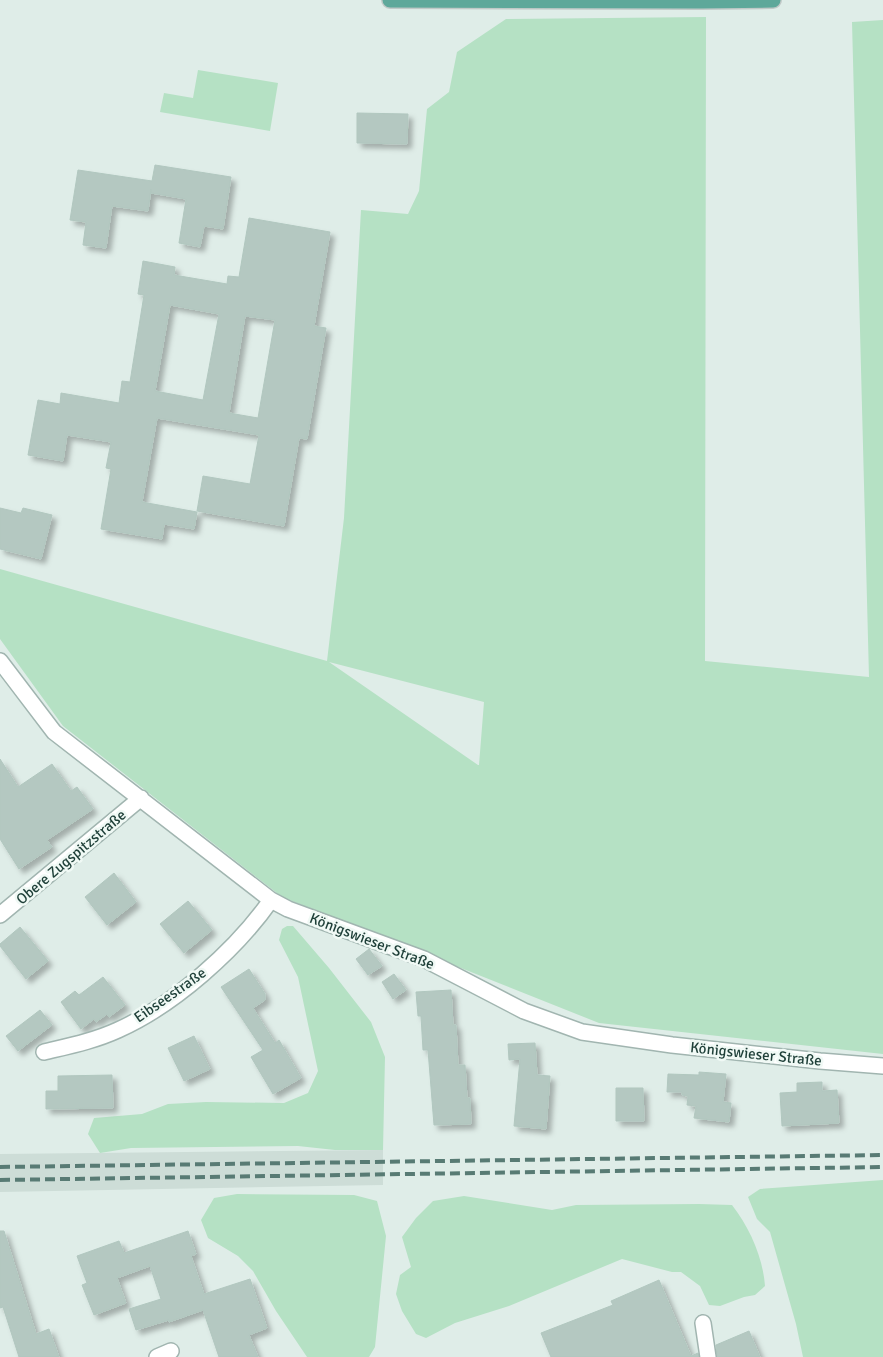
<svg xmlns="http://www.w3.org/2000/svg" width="883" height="1357" viewBox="0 0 883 1357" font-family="Signika,sans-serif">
  <defs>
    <filter id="shadow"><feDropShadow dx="4.5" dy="4.5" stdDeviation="2.5" flood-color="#0004"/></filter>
  </defs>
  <rect width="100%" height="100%" fill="#dfede8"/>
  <path fill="#cdddd7" d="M383,1150V1185L0,1192V1154Z"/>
  <path fill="#b5e1c4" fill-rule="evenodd" d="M706,17L705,661L869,677L852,22L883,20V1054L599,1023L282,897L63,726L0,639V569L327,661L344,518L361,210L408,214L419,191L427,109L449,92L457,52L506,19ZM329,662L484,702L479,765H478Z
    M198,70L278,83L270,131L160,112L164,93L193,98Z
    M287,926H293L329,968L371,1022L385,1057L383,1150H335L298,1146L131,1148L100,1153L88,1134L94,1118L142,1114L168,1104L206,1102L284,1103L308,1093L318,1071L298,977L279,940L282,929Z
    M883,1180V1357H803L796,1324L770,1232L757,1219L748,1197L760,1189Z
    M237,1194L354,1195L377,1201L386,1236L375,1347L369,1357H307L276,1311L253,1271L238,1256L208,1238L201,1220L214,1198Z
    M464,1196L552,1210L576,1205L699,1204L732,1205C750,1228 763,1258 765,1286L755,1295L744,1297L720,1306L709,1305L700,1286L681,1272H672L622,1259L509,1306L455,1323L426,1338L416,1334L402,1311L396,1294L400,1275L411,1267L402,1237L416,1218L433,1201Z"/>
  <path fill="#b4c8c1" stroke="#b1c7bf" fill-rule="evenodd" filter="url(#shadow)" d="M357,113L408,114L407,144L357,143Z
    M155,165L231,177L223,229L204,226L200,247L179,243L186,199L151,193V189L148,211L112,206L106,248L83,245L86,222L70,220L78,170L152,181Z
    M249,218L330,232L314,326L326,328L307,439L299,438L284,526L197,511L203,476L250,484L259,435L157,418L142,502L197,512L194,529L164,524L162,539L101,529L111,469L106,468L111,442L67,435L63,461L28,455L38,400L60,404L61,393L119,403L122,381L130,382L144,295L138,294L143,261L175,267L174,275L227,284L228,276L239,277ZM170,305L219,314L203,400L155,391ZM245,316L275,320L258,418L229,413Z
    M0,508L21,513L23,508L52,515L41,559L0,549Z
    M0,759L18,787L52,764L71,791L77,787L93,809L47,840L52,847L19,869L0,839Z
    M114,873L136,902L107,925L85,897Z
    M188,901L212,930L184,953L160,924Z
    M20,927L48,961L26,979L0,946V944Z
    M369,949L382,966L368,975L356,959Z
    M249,969L265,994V1000L253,1008L275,1043L279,1040L301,1078L273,1094L251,1057L263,1050L221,987Z
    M394,974L406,990L393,999L382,982Z
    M103,977L125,1005L109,1017L107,1014L96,1022L94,1019L81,1029L61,1002L75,991L79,995Z
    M451,990L453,1025H456L458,1065H465L467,1098H470L471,1124L434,1125L428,1050H423L421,1016H418L416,992Z
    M40,1010L52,1025L18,1051L6,1036Z
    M194,1036L210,1069L184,1081L168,1048Z
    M535,1043L537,1075L550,1076L546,1129L514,1126L520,1059L509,1060L508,1044Z
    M699,1072L726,1074L723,1102L731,1103L729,1122L694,1118L696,1106L687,1105L688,1096L682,1095V1092H667L668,1074L699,1075Z
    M112,1075L113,1108L46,1109V1091H58V1076Z
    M822,1082V1091L837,1090L839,1123L782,1126L780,1093L797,1092V1083Z
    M616,1088H643L644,1121H616Z
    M0,1231H4L36,1334L49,1329L59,1357H19L3,1307L0,1308Z
    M188,1231L196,1254L191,1256L204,1294L250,1279L267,1328L249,1335L258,1357H219L203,1310L169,1322V1320L136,1330L129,1309L161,1299L150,1266L117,1278L126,1303L94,1315L82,1285L87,1283L77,1256L119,1241L124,1253Z
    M659,1280L691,1356L698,1353L699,1357H551L541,1333L613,1305L611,1301Z
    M749,1331L760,1357H717L716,1345Z"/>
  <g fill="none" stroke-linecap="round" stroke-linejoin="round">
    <defs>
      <path id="minor" d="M0,661L54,732L271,900L288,909L424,959L524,1011L582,1032L672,1045L820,1061L883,1066
        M0,915L141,798
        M44,1052C69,1046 94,1041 118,1030C174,1005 236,950 271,900
        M703,1323L708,1357
        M157,1357L171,1351"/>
      <path id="major" d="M390,0L701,1L773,0"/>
    </defs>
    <use href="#minor" stroke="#a1b5b0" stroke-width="18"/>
    <use href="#major" stroke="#c0c9c7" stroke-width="18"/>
    <use href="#minor" stroke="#fff" stroke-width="15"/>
    <use href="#major" stroke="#5ea89a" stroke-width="15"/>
    <path stroke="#587b74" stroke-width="4" stroke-dasharray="10 5" stroke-linecap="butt" d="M0,1167L883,1155
      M0,1180L883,1167"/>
  </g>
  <g text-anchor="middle" stroke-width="5" stroke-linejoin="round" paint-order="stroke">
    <g font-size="15" fill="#1e3f38" stroke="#f0f9f5">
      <text transform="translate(71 857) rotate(-40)" y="5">Obere Zugspitzstraße</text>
      <text transform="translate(372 941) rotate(21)" y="5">Königswieser Straße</text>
      <text transform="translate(170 995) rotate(-35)" y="5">Eibseestraße</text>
      <text transform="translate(756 1054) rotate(6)" y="5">Königswieser Straße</text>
    </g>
  </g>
</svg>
